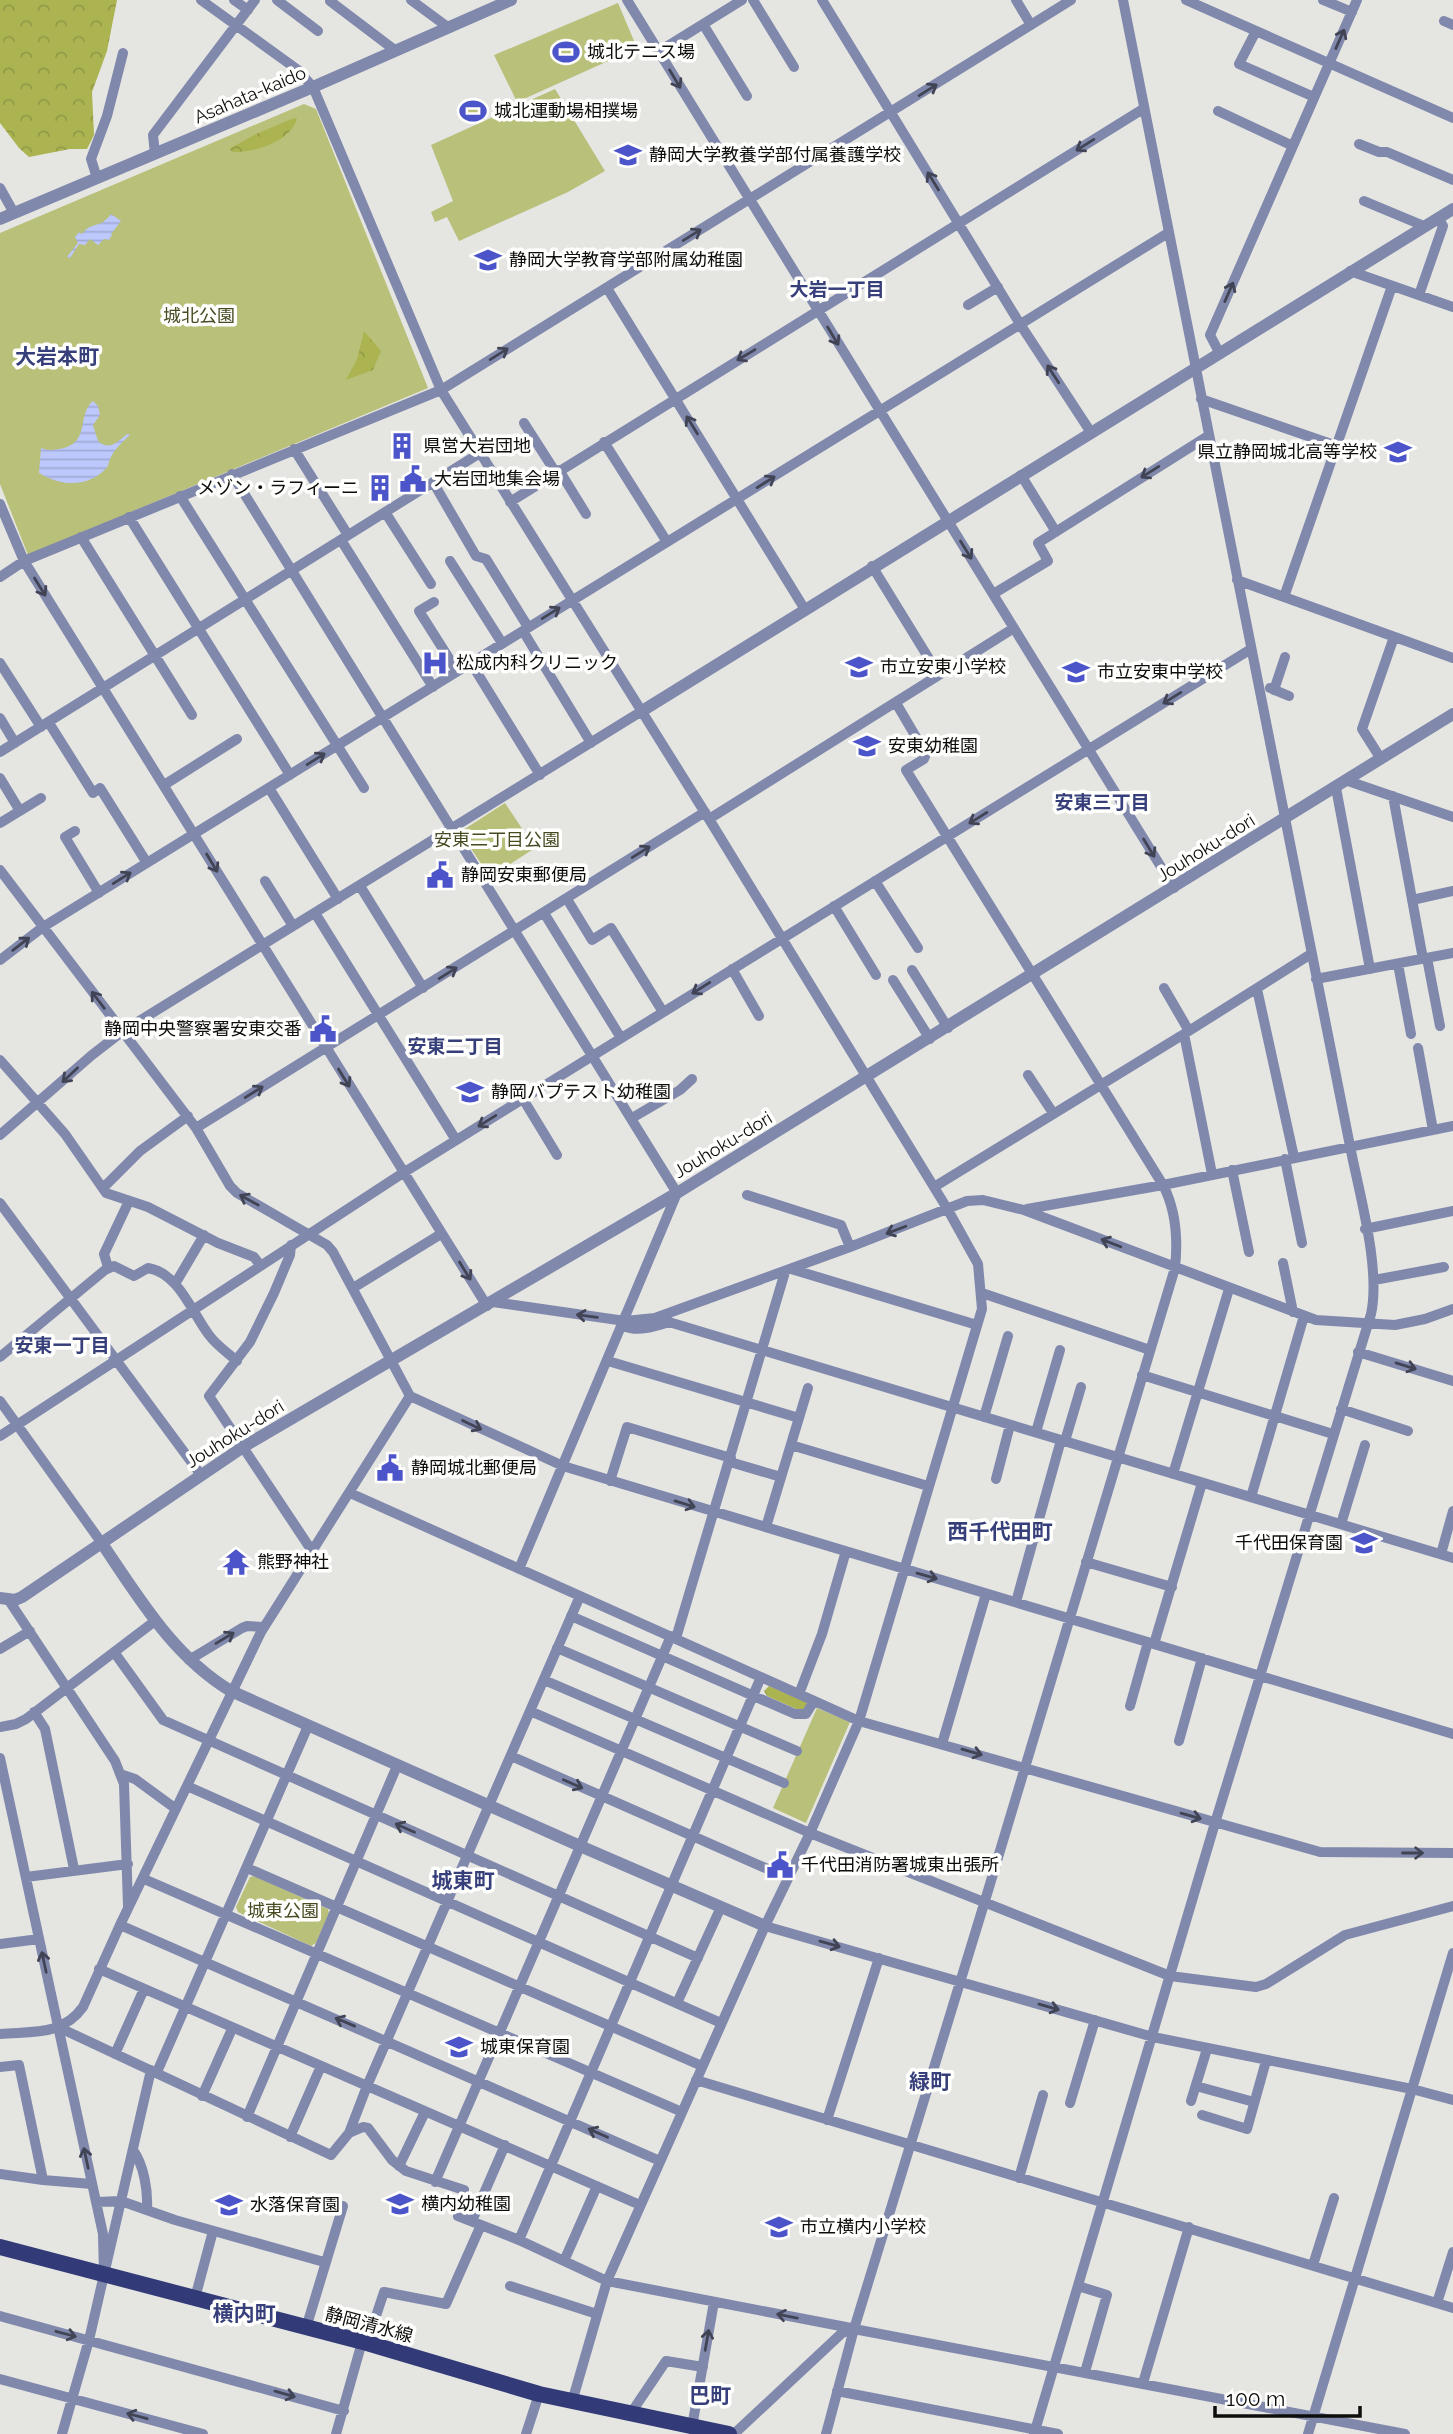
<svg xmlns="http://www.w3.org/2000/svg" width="1453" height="2434" viewBox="0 0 1453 2434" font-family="Raleway,'Noto Sans JP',sans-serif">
  <defs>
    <pattern id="forest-crowns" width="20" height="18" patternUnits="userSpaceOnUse" patternTransform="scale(1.75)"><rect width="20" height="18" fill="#acb452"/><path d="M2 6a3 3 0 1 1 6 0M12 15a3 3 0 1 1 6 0" fill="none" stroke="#939a46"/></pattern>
    <pattern id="water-rules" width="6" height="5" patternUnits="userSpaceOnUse" patternTransform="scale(1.75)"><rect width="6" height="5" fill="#bdc8fc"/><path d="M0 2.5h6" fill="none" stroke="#a1abd7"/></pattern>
  </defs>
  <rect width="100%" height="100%" fill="#e5e5e2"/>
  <path fill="#b9c07a" d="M618,3L637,48L517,102L494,55Z
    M555,89L605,171L568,192L459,241L447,217L435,222L431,212L453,201L431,145Z
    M479,99L486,115L468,123L461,107Z
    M304,104L316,109L428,388L28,555L0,484V233Z
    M505,803L535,848L490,877L460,832Z
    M817,1708L850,1722L806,1823L773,1808Z
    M254,1876L328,1909L329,1913L316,1943L311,1946L238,1912L236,1907L250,1877Z"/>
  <path fill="url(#forest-crowns)" d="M0,0H117L107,51L92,92L94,135L87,149H70L29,157L19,148L0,123Z
    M294,118L297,119C290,142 254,153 233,152L229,149L256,134Z
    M364,331L381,351L373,370L346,380L357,359Z
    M769,1686L806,1702L808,1705L803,1712L767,1696L764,1691Z"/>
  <path fill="url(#water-rules)" d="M111,214L121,221L111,234L112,235L109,240L104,239L98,245L90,239L85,245L79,244L70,258L67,257L78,243L75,237L79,232L82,234C93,220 99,230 111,214Z
    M93,401L98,406L100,415L93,425L98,441C109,451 118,442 127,434L130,435C121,443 110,453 108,466C90,488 62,487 39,473L41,448C48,451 55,450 64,448C90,441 77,414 93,401Z"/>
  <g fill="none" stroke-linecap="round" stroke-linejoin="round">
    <path stroke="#8088ac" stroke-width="10" d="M201,0L298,70L313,87L441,390L709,819L948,1210L978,1264L982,1309L859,1721L810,1833L765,1926L607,2281L572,2402
      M234,0L248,10
      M277,0L318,31
      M411,0L449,28
      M627,0L1174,888
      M753,0L794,67
      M822,0L1020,324L1090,431
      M1016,0L1031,25
      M1186,0L1453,118
      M1323,0L1352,12
      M330,1L396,51
      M1444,21L1453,25
      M703,24L747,96
      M1256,31L1239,64L1314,97
      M658,52L742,0
      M1218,111L1293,146
      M1359,144L1379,152H1387L1453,180
      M155,154L153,135L255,0
      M97,178L91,159L107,116L123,53
      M0,188L14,213
      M1364,201L1424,226
      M1350,271L1453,307
      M607,288L804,608
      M1419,295L1443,226L1438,218
      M968,305L998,287
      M1220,354L1210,335L1357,0
      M1201,399L1337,446
      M524,423L556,473
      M604,442L667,542
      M294,449L348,535
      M559,470L586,514
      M232,474L677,1193L519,1569
      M1021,475L1056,532
      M433,482L476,556L486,559L528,627
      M180,496L364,788
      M510,502L1143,109
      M0,504L24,561L487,1306
      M385,512L431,584
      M129,517L290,775
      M81,537L192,715
      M341,540L433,687
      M450,561L502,643
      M872,566L939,675
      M0,577L24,561L441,390L1071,0
      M1237,580L1453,658
      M993,594L1048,561L1038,543L1208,436
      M1284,597L1392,286
      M434,602L419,611L457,671
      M523,631L591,743
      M0,663L41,727
      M471,663L540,775
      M1270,688L1289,696
      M1274,690L1285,657
      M0,718L15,743
      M49,723L93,793L100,788L147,863
      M0,752L480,453
      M1381,759L1362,729L1394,637
      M0,778L20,811
      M1348,781L1453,817
      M164,785L237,739
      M269,788L338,899
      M1336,788L1370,969
      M1393,796L1423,959
      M709,819L1014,628
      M0,823L41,798
      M75,831L65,837L99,893
      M0,870L196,1128L230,1186L237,1193L327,1245L333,1252L410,1396L261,1632L120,1925L83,2007C62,2036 33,2031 0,2034
      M265,881L293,926
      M875,881L918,948
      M360,886L423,988
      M567,899L592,940L611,928L663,1012
      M1412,900L1453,891
      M834,906L876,975
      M315,913L456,1140
      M544,913L621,1038
      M1427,958L1440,1026
      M0,960L43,927L1168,233
      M1398,964L1411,1034
      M732,969L759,1016
      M912,970L948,1028
      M1316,979L1453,953
      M893,980L930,1039
      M1164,988L1189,1031
      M1257,989L1294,1157
      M1184,1034L1212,1174
      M1418,1048L1433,1130
      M0,1060L65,1134L106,1193L148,1207L218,1243L254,1257L260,1265
      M1028,1075L1053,1113
      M523,1099L557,1155
      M632,1118L680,1090L692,1079
      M196,1128L705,812
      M0,1135L92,1055L123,1031L642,711
      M1285,1159L1302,1243
      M1232,1170L1249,1252
      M934,1187L1184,1034L1311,954
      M103,1188L140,1151L188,1116
      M747,1195L841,1225L850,1247
      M0,1203L201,1475
      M1027,1209L1163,1185L1453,1126
      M1365,1229L1453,1211
      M291,1245L290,1255L274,1293L250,1342L209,1396L312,1551
      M1283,1263L1293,1312
      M108,1267L104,1254L129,1201
      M791,1269L977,1325
      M1374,1280L1444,1267
      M175,1284L204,1235
      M353,1288L441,1234
      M982,1293L1150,1350
      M493,1302L625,1321L655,1318L850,1247L967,1201L983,1200L1024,1210L1316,1320L1395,1325L1425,1319L1453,1309
      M623,1326C638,1332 654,1327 669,1322L1453,1558
      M1358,1352L1453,1381
      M0,1357L105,1270L114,1266L134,1276L148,1268C179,1273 192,1313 209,1335C216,1345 228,1353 237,1361
      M608,1361L799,1418
      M1142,1375L1333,1434
      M410,1396L563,1466L1453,1734
      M0,1401L101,1542
      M1341,1409L1408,1431
      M984,1417L1008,1336
      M1036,1432L1060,1350
      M0,1436L403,1173L1251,649
      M1065,1441L1081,1387
      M791,1445L928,1486
      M730,1462L781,1477
      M1173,1474L1229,1289
      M996,1479L1010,1425
      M610,1481L627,1427L731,1458
      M350,1493L859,1721L1320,1852L1453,1853
      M1251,1497L1304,1316
      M1341,1524L1365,1445
      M766,1527L808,1388
      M1441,1554L1453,1511
      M1086,1562L1172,1587
      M8,1599L115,1761L124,1784L128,1906
      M1016,1602L1061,1440
      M571,1616L795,1714H806L814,1701
      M676,1638L785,1272
      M1154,1644L1202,1483
      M557,1648L797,1751
      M0,1649L30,1631
      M114,1652L163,1720L698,1958
      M189,1660L242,1628L247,1626L263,1627
      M544,1680L784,1783
      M799,1694L822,1634L846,1551
      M1130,1706L1148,1642
      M530,1711L810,1833L1170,1976L1256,1987L1266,1984L1345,1935L1453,1906
      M34,1712L45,1729L74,1869
      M0,1727L16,1724L26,1719L155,1621
      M1179,1741L1202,1658
      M942,1744L986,1594
      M511,1756L788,1878
      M0,1758L103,2234L104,2274
      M120,1774L135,1779L176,1809
      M187,1786L721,2023
      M247,1868L702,2066
      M26,1877L128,1864
      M144,1879L682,2112
      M120,1925L660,2161
      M765,1926L1153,2037L1412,2089L1453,2100
      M0,1944L39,1939
      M99,1969L640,2205
      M677,2003L721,1907
      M60,2028L331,2155L349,2133L367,2086L580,1596
      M115,2054L144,1989
      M0,2067L19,2065L43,2180
      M157,2072L308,1726
      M696,2080L1453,2308
      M1196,2086L1254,2102
      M202,2096L232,2029
      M1191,2101L1207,2049
      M1070,2103L1095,2020
      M1202,2115L1247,2129L1266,2061
      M247,2117L397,1766
      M827,2120L879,1958
      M349,2133L363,2127L368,2128L392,2160L406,2171L464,2190L458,2216L519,2240L607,2281L851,2328
      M290,2137L321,2066
      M133,2150C144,2165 148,2191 147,2209
      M399,2166L425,2112
      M0,2174L43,2180L92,2184
      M1019,2178L1043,2095
      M435,2182L671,1636
      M96,2202L121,2201L175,2220L324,2262
      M472,2221L505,2145
      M519,2240L761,1677
      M564,2261L597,2186
      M1313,2265L1334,2198
      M510,2286L597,2314
      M1078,2286L1107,2295L1085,2372
      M195,2298L213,2231
      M1437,2303L1453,2252
      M0,2316L344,2411
      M306,2328L343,2206
      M367,2343L384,2292L446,2304L481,2225
      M0,2379L203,2434
      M1143,2383L1189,2227
      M837,2391L1058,2434
      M631,2413L666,2361L703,2367
      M692,2427L714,2302
      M62,2434L89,2340L151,2070
      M336,2434L362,2342
      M526,2434L539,2394
      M734,2434L842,2333L854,2329L1405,2434
      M826,2434L854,2329L984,1904L1175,1268C1178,1240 1176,1210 1163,1185L906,770L924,759L926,754L896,703
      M1034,2434L1215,1823L1371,1314C1381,1268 1359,1193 1350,1146L1123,0
      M1308,2434L1453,1953"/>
    <path stroke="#8088ac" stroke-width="12" d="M0,219L313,87L511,0
      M642,711L1453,209
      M101,1542C139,1598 173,1656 231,1691L580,1846L765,1926
      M0,1598L15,1600L22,1597L243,1447L677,1193L1453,714"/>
    <path stroke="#323a77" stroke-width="16" d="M0,2247L367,2343L539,2394L729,2434"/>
  </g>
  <defs><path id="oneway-shaft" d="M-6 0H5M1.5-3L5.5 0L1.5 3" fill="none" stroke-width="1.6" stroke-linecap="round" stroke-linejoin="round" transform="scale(1.75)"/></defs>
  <g stroke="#414454">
    <use href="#oneway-shaft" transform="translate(1340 39) rotate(-66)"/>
    <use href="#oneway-shaft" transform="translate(675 79) rotate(59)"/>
    <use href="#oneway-shaft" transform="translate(928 90) rotate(-32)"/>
    <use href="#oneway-shaft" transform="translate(1085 145) rotate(148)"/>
    <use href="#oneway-shaft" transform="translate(933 181) rotate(-122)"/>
    <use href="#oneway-shaft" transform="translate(692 235) rotate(-32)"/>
    <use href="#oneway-shaft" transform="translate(1229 292) rotate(-66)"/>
    <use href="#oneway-shaft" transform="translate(833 336) rotate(59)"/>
    <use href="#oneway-shaft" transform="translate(499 354) rotate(-32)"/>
    <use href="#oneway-shaft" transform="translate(746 355) rotate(149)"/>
    <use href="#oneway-shaft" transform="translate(1053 374) rotate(-123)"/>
    <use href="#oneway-shaft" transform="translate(692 425) rotate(-122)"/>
    <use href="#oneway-shaft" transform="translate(1150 472) rotate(148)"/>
    <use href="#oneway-shaft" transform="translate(766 482) rotate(-32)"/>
    <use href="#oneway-shaft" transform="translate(966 550) rotate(58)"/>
    <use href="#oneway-shaft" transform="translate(40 587) rotate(58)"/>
    <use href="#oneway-shaft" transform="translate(551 613) rotate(-32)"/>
    <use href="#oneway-shaft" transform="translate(1172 698) rotate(148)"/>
    <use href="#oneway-shaft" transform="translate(316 759) rotate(-32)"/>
    <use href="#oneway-shaft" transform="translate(978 818) rotate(148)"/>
    <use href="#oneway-shaft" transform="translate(1149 848) rotate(59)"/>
    <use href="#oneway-shaft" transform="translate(641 852) rotate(-32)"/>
    <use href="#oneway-shaft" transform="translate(212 863) rotate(59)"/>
    <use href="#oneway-shaft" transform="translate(122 878) rotate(-32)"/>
    <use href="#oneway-shaft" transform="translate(21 944) rotate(-38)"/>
    <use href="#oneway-shaft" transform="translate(448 973) rotate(-32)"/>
    <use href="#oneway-shaft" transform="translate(701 988) rotate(148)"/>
    <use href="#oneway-shaft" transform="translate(98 1000) rotate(-127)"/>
    <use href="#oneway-shaft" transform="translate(70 1075) rotate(137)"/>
    <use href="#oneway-shaft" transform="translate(344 1078) rotate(58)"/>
    <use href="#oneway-shaft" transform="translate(254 1092) rotate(-32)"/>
    <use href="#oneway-shaft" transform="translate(487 1121) rotate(148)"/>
    <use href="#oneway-shaft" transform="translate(249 1200) rotate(-151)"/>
    <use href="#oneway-shaft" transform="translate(896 1230) rotate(159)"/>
    <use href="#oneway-shaft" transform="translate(1111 1243) rotate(-159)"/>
    <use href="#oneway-shaft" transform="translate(465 1271) rotate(58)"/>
    <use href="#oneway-shaft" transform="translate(587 1316) rotate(-172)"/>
    <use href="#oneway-shaft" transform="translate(1406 1366) rotate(17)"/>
    <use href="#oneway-shaft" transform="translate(472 1425) rotate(25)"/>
    <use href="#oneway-shaft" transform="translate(685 1504) rotate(17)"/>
    <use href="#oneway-shaft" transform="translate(927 1576) rotate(16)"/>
    <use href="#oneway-shaft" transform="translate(225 1638) rotate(-31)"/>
    <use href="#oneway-shaft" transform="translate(972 1752) rotate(16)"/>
    <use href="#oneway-shaft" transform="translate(573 1784) rotate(24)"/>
    <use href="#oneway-shaft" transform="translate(1191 1816) rotate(16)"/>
    <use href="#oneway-shaft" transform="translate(405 1828) rotate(-156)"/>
    <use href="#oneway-shaft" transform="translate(1413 1853)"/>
    <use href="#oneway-shaft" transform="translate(830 1944) rotate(16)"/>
    <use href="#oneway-shaft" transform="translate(44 1962) rotate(-102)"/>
    <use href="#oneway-shaft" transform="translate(1049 2007) rotate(16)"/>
    <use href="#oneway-shaft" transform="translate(345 2022) rotate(-157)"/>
    <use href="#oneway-shaft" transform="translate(598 2133) rotate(-156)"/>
    <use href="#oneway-shaft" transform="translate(86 2158) rotate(-102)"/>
    <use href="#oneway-shaft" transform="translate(787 2316) rotate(-169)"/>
    <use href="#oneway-shaft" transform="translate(66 2334) rotate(15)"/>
    <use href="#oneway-shaft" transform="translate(707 2340) rotate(-80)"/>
    <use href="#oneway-shaft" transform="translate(285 2394) rotate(16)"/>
    <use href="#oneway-shaft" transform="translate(137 2416) rotate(-165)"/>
  </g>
  <defs>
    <symbol id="stadium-bare" viewBox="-9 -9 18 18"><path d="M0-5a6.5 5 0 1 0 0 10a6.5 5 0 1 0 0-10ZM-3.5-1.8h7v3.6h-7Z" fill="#4c54ca" stroke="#fffffe" stroke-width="2.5" paint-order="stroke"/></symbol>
    <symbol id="school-bare" viewBox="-9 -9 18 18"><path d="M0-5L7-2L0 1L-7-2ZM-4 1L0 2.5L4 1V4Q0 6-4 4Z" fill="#4c54ca" stroke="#fffffe" stroke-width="2.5" paint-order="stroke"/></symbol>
    <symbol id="building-bare" viewBox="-9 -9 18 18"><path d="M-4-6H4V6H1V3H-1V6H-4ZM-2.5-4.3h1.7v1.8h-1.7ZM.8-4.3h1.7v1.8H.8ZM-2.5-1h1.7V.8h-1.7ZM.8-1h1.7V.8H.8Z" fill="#4c54ca" stroke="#fffffe" stroke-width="2.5" paint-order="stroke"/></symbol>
    <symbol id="civic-bare" viewBox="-9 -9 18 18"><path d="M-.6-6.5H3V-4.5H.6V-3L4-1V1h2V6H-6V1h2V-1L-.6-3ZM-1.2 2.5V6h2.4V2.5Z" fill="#4c54ca" stroke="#fffffe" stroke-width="2.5" paint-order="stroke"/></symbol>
    <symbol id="hospital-bare" viewBox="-9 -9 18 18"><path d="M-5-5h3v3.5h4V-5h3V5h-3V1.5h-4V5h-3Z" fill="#4c54ca" stroke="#fffffe" stroke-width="2.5" paint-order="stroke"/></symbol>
    <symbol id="temple-bare" viewBox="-9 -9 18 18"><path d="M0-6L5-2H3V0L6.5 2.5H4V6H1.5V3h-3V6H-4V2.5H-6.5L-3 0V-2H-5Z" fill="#4c54ca" stroke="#fffffe" stroke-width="2.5" paint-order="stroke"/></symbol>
  </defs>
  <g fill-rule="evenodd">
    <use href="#stadium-bare" x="547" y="33" width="38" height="38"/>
    <use href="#stadium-bare" x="454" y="92" width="38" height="38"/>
    <use href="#school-bare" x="609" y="136" width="38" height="38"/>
    <use href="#school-bare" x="469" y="241" width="38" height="38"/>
    <use href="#building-bare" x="383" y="427" width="38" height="38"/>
    <use href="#school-bare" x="1379" y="433" width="38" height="38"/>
    <use href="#civic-bare" x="394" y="460" width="38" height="38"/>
    <use href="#building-bare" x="361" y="469" width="38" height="38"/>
    <use href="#hospital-bare" x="416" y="644" width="38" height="38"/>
    <use href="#school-bare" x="840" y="648" width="38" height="38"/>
    <use href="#school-bare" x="1057" y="653" width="38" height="38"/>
    <use href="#school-bare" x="848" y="727" width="38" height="38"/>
    <use href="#civic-bare" x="421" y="856" width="38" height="38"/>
    <use href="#civic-bare" x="304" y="1010" width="38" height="38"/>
    <use href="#school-bare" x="451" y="1073" width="38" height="38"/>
    <use href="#civic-bare" x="371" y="1449" width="38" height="38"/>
    <use href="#school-bare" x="1345" y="1524" width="38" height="38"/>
    <use href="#temple-bare" x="217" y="1543" width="38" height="38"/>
    <use href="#civic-bare" x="761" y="1846" width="38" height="38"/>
    <use href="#school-bare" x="440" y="2028" width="38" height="38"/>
    <use href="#school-bare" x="381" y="2185" width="38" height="38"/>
    <use href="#school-bare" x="210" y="2186" width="38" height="38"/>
    <use href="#school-bare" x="760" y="2208" width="38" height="38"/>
  </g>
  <g text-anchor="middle" stroke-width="7" stroke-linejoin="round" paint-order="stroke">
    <g font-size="18" fill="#0d0d0c" stroke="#fffffe" text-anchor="start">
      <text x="587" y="58">城北テニス場</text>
      <text x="494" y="117">城北運動場相撲場</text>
      <text x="649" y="161">静岡大学教養学部付属養護学校</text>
      <text x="509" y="266">静岡大学教育学部附属幼稚園</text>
      <text x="423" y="452">県営大岩団地</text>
      <text x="1377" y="458" text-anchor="end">県立静岡城北高等学校</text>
      <text x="434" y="485">大岩団地集会場</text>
      <text x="359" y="494" text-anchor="end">メゾン・ラフィーニ</text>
      <text x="456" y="669">松成内科クリニック</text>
      <text x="880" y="673">市立安東小学校</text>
      <text x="1097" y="678">市立安東中学校</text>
      <text x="888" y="752">安東幼稚園</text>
      <text x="461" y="881">静岡安東郵便局</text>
      <text x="302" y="1035" text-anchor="end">静岡中央警察署安東交番</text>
      <text x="491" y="1098">静岡バプテスト幼稚園</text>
      <text x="411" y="1474">静岡城北郵便局</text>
      <text x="1343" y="1549" text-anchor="end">千代田保育園</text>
      <text x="257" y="1568">熊野神社</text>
      <text x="801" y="1871">千代田消防署城東出張所</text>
      <text x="480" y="2053">城東保育園</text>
      <text x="421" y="2210">横内幼稚園</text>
      <text x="250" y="2211">水落保育園</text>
      <text x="800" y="2233">市立横内小学校</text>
    </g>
    <g font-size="18" fill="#0d0d0c" stroke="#fffffe">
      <text transform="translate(250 95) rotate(-23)" y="6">Asahata-kaido</text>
      <text transform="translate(1206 848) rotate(-32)" y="6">Jouhoku-dori</text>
      <text transform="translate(723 1145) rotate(-31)" y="6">Jouhoku-dori</text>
      <text transform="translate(235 1434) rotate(-32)" y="6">Jouhoku-dori</text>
      <text transform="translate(369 2325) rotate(15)" y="6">静岡清水線</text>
    </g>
    <g font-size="18" fill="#484b22" stroke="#fffffe">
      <text x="199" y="322">城北公園</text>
      <text x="497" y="846">安東二丁目公園</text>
      <text x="283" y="1917">城東公園</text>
    </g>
    <g font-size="19" font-weight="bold" fill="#373f7b" stroke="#fffffe">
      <text x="837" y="296">大岩一丁目</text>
      <text x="1102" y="809">安東三丁目</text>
      <text x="455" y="1053">安東二丁目</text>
      <text x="62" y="1352">安東一丁目</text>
    </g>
    <g font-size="21" font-weight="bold" fill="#373f7b" stroke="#fffffe">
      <text x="57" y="364">大岩本町</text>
      <text x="1000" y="1539">西千代田町</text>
      <text x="463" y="1888">城東町</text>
      <text x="930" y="2089">緑町</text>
      <text x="244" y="2321">横内町</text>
      <text x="710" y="2403">巴町</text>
    </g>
  </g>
  <path d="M1215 2406v10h145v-10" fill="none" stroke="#0d0d0c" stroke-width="3.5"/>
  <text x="1226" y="2406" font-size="21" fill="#0d0d0c" stroke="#fffffe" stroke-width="5" paint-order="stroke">100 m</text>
</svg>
